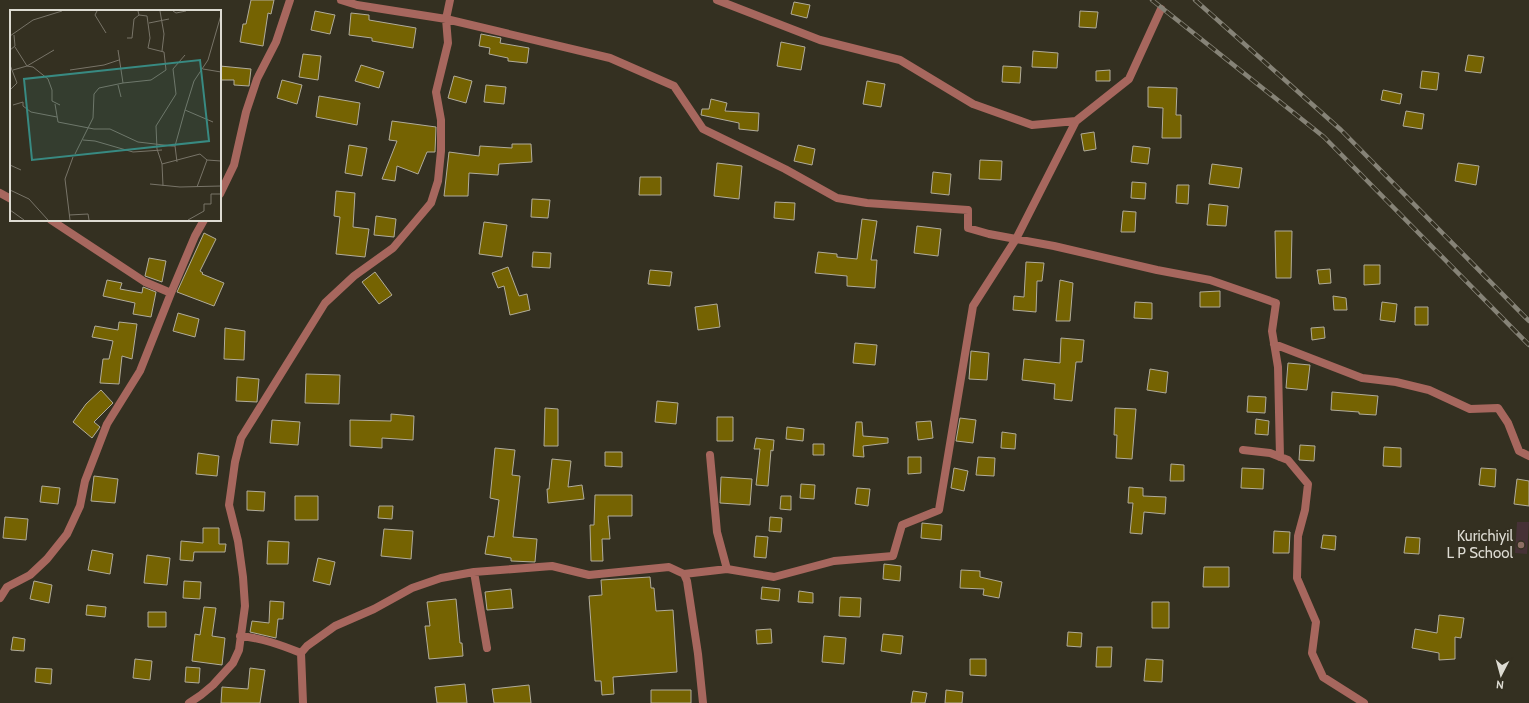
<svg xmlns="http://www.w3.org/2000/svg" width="1529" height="703" viewBox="0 0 1529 703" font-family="Cabin,sans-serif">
  <rect width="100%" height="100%" fill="#343021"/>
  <path fill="#463136" d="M1517,522H1529L1527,554L1515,553Z"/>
  <path fill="#756302" stroke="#b1ac9b" d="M251,0H274L271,14L268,13L263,46L240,42L243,24H246Z
    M794,2L810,5L807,18L791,14Z
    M315,11L335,15L330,34L311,30Z
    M1080,11L1098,12L1096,28L1079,27Z
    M351,13L369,15V20L416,28L413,48L372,41V38L349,35Z
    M481,34L501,38L500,43L529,48L527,63L508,61V58L489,54L490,48L479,46Z
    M781,42L805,47L801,70L777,66Z
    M1033,51L1058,53L1057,68L1032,67Z
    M303,54L321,56L318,80L299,77Z
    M1468,55L1484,57L1481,73L1465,71Z
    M361,65L384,72L379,88L355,81Z
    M220,66L251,69L249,86L234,85V80H220Z
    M1003,66L1021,67L1020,83L1002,82Z
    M1110,70V81H1096V71Z
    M1422,71L1439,73L1437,90L1420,88Z
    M454,76L472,81L466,103L448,98Z
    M282,80L302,85L297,104L277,98Z
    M867,81L885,84L881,107L863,104Z
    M486,85L506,87L504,104L484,102Z
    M1148,87L1177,88L1176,115H1181V138H1162L1163,108L1148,107Z
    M1383,90L1402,94L1400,104L1381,100Z
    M319,96L360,103L357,125L316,117Z
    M711,99L727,103L725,111L759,113L758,131L739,129V123L701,115L702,109H709Z
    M1406,111L1424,114L1422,129L1403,126Z
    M392,121L436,127L435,152H427L418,174L397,166L395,181L382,179L397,141L389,140Z
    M1094,132L1096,149L1084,151L1081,134Z
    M512,144H531L532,162L499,164L498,175L469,173L468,196H444L449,152L479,156L480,146L512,148Z
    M349,145L367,148L362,176L345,173Z
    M798,145L815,149L812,165L794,161Z
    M1133,146L1150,148L1148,164L1131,162Z
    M980,160L1002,161L1001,180L979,179Z
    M717,163L742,166L739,199L714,196Z
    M1458,163L1479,166L1476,185L1455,181Z
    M1212,164L1242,168L1239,188L1209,184Z
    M933,172L951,174L949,195L931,193Z
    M640,177H661V195H639Z
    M1132,182L1146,183L1145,199L1131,198Z
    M1177,185H1189L1188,204L1176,203Z
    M336,191L355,193L353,227L369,229L365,257L336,254L340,217L334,216Z
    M532,199L550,200L548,218L531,217Z
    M775,202L795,203L794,220L774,218Z
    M1209,204L1228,206L1226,226L1207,225Z
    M1123,211L1136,212L1135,232H1121Z
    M376,216L396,219L394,237L374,235Z
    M862,219L877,221L871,260H877L875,288L847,286V276L815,273L818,252L837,254V257L857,259Z
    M484,222L507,225L502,257L479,254Z
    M917,226L941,229L938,256L914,253Z
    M1275,231H1292L1291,278H1276Z
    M204,233L216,239L200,271L203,273L202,274L224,283L214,306L177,292Z
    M533,252L551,253L550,268L532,267Z
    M149,258L166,261L162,282L145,276Z
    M1026,262L1044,263L1042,281H1037L1036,312L1013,310L1014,296L1024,297Z
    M1364,265H1380V284L1364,285Z
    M508,267L519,296L527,294L530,310L510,315L504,286L498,288L492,273Z
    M1330,269L1331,283L1319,284L1317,270Z
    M650,270L672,272L670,286L648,284Z
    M375,272L392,295L379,304L362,282Z
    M107,280L122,283L120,289L142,293L143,287L156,292L151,317L133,314L135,303L103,296Z
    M1060,280L1073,283L1070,321H1056Z
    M1220,291V307H1200V292Z
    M1333,296L1346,298L1347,310H1334Z
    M1135,302L1152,303V319L1134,318Z
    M1382,302L1397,304L1395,322L1380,320Z
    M717,304L720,327L698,330L695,307Z
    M1415,307H1428V325H1415Z
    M178,313L199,319L195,337L173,331Z
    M119,322L137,324L132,359L122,356L119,384L100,383L103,359H109L113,341L92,337L95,326L118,330Z
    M1324,327L1325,338L1312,340L1311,328Z
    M225,328L245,331L244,360L224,359Z
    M1061,338L1084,340L1082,362H1076L1072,401L1054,399L1055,384L1022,380L1024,359L1060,363Z
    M855,343L877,345L875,365L853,363Z
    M971,351L989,353L987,380L969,379Z
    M1288,363L1310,365L1307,390L1286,388Z
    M1150,369L1168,372L1166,393L1147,390Z
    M306,374L340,375L339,404L305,403Z
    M237,377L259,379L257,402L236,401Z
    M101,390L113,403L94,422L100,427L92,438L73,422L86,404Z
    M1332,392L1378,396L1376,415L1359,414V412L1331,410Z
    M1248,396L1266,397L1265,413L1247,412Z
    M657,401L678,403L676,424L655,422Z
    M545,408L558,409V446H544Z
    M1115,408L1136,409L1132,459L1116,458L1117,435H1114Z
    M391,414L414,416L413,440L382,438V448L350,446V420L391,421Z
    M717,417H733V441H717Z
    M960,418L976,420L973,443L956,441Z
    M1256,419L1269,421L1268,435L1255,434Z
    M272,420L300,422L298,445L270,443Z
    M931,421L933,438L918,440L916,422Z
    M856,422H862L863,436L888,438V443L863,446L864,457L853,456Z
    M787,427L804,429L803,441L786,439Z
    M1002,432L1016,434L1015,449L1001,448Z
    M756,438L774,440L773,451L771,450L768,486L756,485L760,449H754Z
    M813,444H824V455H813Z
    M1300,445L1315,446L1314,461L1299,460Z
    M1384,447L1401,448V467L1383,466Z
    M495,448L515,450L512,475L520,476L513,537L537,539L535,562L511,561V558L485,554L488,536L494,537L499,500L490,498Z
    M605,452H622V467L605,466Z
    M198,453L219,456L217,476L196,474Z
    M908,457H921V473L908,474Z
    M978,457L995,458L994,476L976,475Z
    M552,459L571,461L568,487L582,485L584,499L548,503L547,489H549Z
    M1171,464L1184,465V481H1170Z
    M954,468L968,471L964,491L951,488Z
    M1242,468L1264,469L1263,489L1241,488Z
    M1481,468L1496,469L1495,487L1479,485Z
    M94,476L118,479L115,503L91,501Z
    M721,477L752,479L750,505L720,503Z
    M1517,479L1529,481V506L1514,504Z
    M801,484L815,485L814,499L800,498Z
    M42,486L60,488L58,504L40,502Z
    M1129,487L1143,488V496L1166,497L1165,514L1144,512L1142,534L1130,533L1133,503H1128Z
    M857,488L870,489L868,506L855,504Z
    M247,491L265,492L264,511L247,510Z
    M595,495H632V516H608L610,539H602L603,561H591L590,525H594Z
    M295,496H318V520H295Z
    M781,496H791V510L780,509Z
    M379,506H393L392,519L378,518Z
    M5,517L28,519L26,540L3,538Z
    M770,517L782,518L781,532L769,531Z
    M922,523L942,525L941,540L921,538Z
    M203,528H219V544H226L225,552H194L193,561L180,560L181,541L203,543Z
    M384,529L413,531L411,559L381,556Z
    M1274,531L1290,532L1289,553H1273Z
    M1323,535L1336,536L1335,550L1321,548Z
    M756,536L768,537L766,558L754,557Z
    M1406,537L1420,538L1419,554L1404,553Z
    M268,541L289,542L288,564H267Z
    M92,550L113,554L110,574L88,570Z
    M147,555L170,558L167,585L144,583Z
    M318,558L335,562L330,585L313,581Z
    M884,564L901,566L900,581L883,579Z
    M1204,567H1229V587H1203Z
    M961,570L980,571V577L1002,582L999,598L983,595L984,589L960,588Z
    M650,577L651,588H654L656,611L673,610L677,672L613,677L614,694L602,695L601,681H595L589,596L602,595L601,580Z
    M34,581L52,585L49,603L30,599Z
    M184,581L201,582L200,599L183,598Z
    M762,587L780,589L779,601L761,599Z
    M511,589L513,608L487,610L485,592Z
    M799,591L813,593V603L798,602Z
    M840,597L861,598L860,617L839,616Z
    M456,599L460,643H462L463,656L429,659L425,626H430L427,602Z
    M270,601L284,602L283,619H278L276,638L250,632L252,621L269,623Z
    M1152,602H1169V628H1152Z
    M87,605L106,607L105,617L86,615Z
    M204,607L216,608L212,636L225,638L222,665L192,661L195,634L200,635Z
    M148,612H166V627H148Z
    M1439,615L1464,618L1461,638L1455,637V659L1439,660V653L1412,648L1415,629L1437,633Z
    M771,629L772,643L757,644L756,630Z
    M1068,632L1082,633L1081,647L1067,646Z
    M883,634L903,636L901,654L881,651Z
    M824,636L846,638L844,664L822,662Z
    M13,637L25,639L24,651L11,650Z
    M1097,647H1112L1111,667H1096Z
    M135,659L152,661L150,680L133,678Z
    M970,659H986V676L970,675Z
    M1146,659L1163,660L1162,682L1144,681Z
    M186,667L200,668L199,683L185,682Z
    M36,668L52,669L51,684L35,682Z
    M250,668L265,670L260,703H221L222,687L248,689Z
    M465,684L467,703H437L435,687Z
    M529,685L531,703H494L492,689Z
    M651,690H691V703H651Z
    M946,690L963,692L962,703H945Z
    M913,691L927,693L925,703H911Z"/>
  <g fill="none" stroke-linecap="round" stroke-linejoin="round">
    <path stroke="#a7675e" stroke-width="8" d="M341,0L357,5L446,19L610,58L674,86L703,129L785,169L837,198L867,203L968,210V228L989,234L1054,246L1157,270L1210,280L1276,303L1272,331L1278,367L1280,457
      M717,0L820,40L900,60L973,104L1032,125L1076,121
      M0,193L11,199
      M220,194L234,165L246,112L257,79L276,42L290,0
      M171,293L195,236L204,220
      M1274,344L1362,378L1396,382L1429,390L1470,409L1498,408L1508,423L1519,451L1529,456
      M1243,450L1270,453L1288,460L1308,484L1305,510L1298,536L1297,578L1316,622L1312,653L1323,677L1364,703
      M710,455L717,532L727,569
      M474,572L487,648
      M684,574L727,569L774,577L834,561L893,556L902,525L939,510L973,306L1016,239L1076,121L1129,79L1161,9
      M0,598L7,587L30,575L47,559L67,534L80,506L85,481L107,424L140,371L171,293L145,282L51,220
      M240,636C262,638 281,645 301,653
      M189,703L201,695L213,685L233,663L239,650L245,606L243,577L238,541L229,505L235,462L241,438L325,303L354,276L393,248L431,203L438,181L441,151V120L436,92L448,43L446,19L450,0
      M303,703L301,653L307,646L335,626L374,609L412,588L441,578L474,572L552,566L589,575L669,567L684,574L687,581L698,654L703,703"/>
    <defs>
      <path id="rail" d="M1152,0L1324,137L1529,345
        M1195,0L1341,130L1529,321"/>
    </defs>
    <use href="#rail" stroke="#868377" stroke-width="4.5"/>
    <use href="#rail" stroke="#343021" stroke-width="3" stroke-dasharray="9" stroke-linecap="butt"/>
  </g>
  <circle fill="#8d6e63" stroke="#343021" stroke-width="1.5" cx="1521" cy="545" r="4"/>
  <g text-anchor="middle" stroke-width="4" stroke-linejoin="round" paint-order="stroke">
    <g font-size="15" fill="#dddbd2" stroke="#343021" text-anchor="end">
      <text x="1513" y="541">Kurichiyil<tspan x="1513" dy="17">L P School</tspan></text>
    </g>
  </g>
  <g transform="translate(10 10)">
    <rect width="211" height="211" fill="#343021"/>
    <path fill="none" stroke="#787468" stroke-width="1" d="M87,1L85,5L96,23M150,1L154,24L152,41M163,1L166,3L176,1M139,13L159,9M0,26L23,10L52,1M117,28H122L124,9L129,5M5,37L17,56L23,57L38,69L42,80V91L50,95M0,40L5,36L4,25M108,40L113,73L141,70L156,60L154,42L138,38L140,28L137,6L129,5L128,1M0,55L7,73L0,80M193,59L211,62M3,60L17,56L44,40M60,60L94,55L109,50M108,75L111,87M45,94L48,112L84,119H100L128,132L162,136H165L175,100M3,95L13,92V96L21,102L47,107M203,112L175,100L184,71L198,50L211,5M73,130L85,131L123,142L152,140M165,136L167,152M65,144L83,108L84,84L89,78L113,73M152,154L190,144L197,150L211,151M0,155L11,160M140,174L170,177L211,176M153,176L152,154L147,139L146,116L166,84L163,59L175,45M187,177L197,150M0,180L19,189L38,210M0,200L14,210M59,205L78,204L79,210M60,210L55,169L63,147M178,210L194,201V194H201V184H211"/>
    <path fill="#388a82" fill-opacity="0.15" stroke="#388a82" stroke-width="2" d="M190,50L199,131L22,150L14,69Z"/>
    <rect width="211" height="211" fill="none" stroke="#dddbd2" stroke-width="2"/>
  </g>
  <g transform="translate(1501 675) rotate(186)" stroke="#343021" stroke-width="3" paint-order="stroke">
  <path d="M0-3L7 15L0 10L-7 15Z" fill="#dddbd2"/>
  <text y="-6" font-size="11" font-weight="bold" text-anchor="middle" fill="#dddbd2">N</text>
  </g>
</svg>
